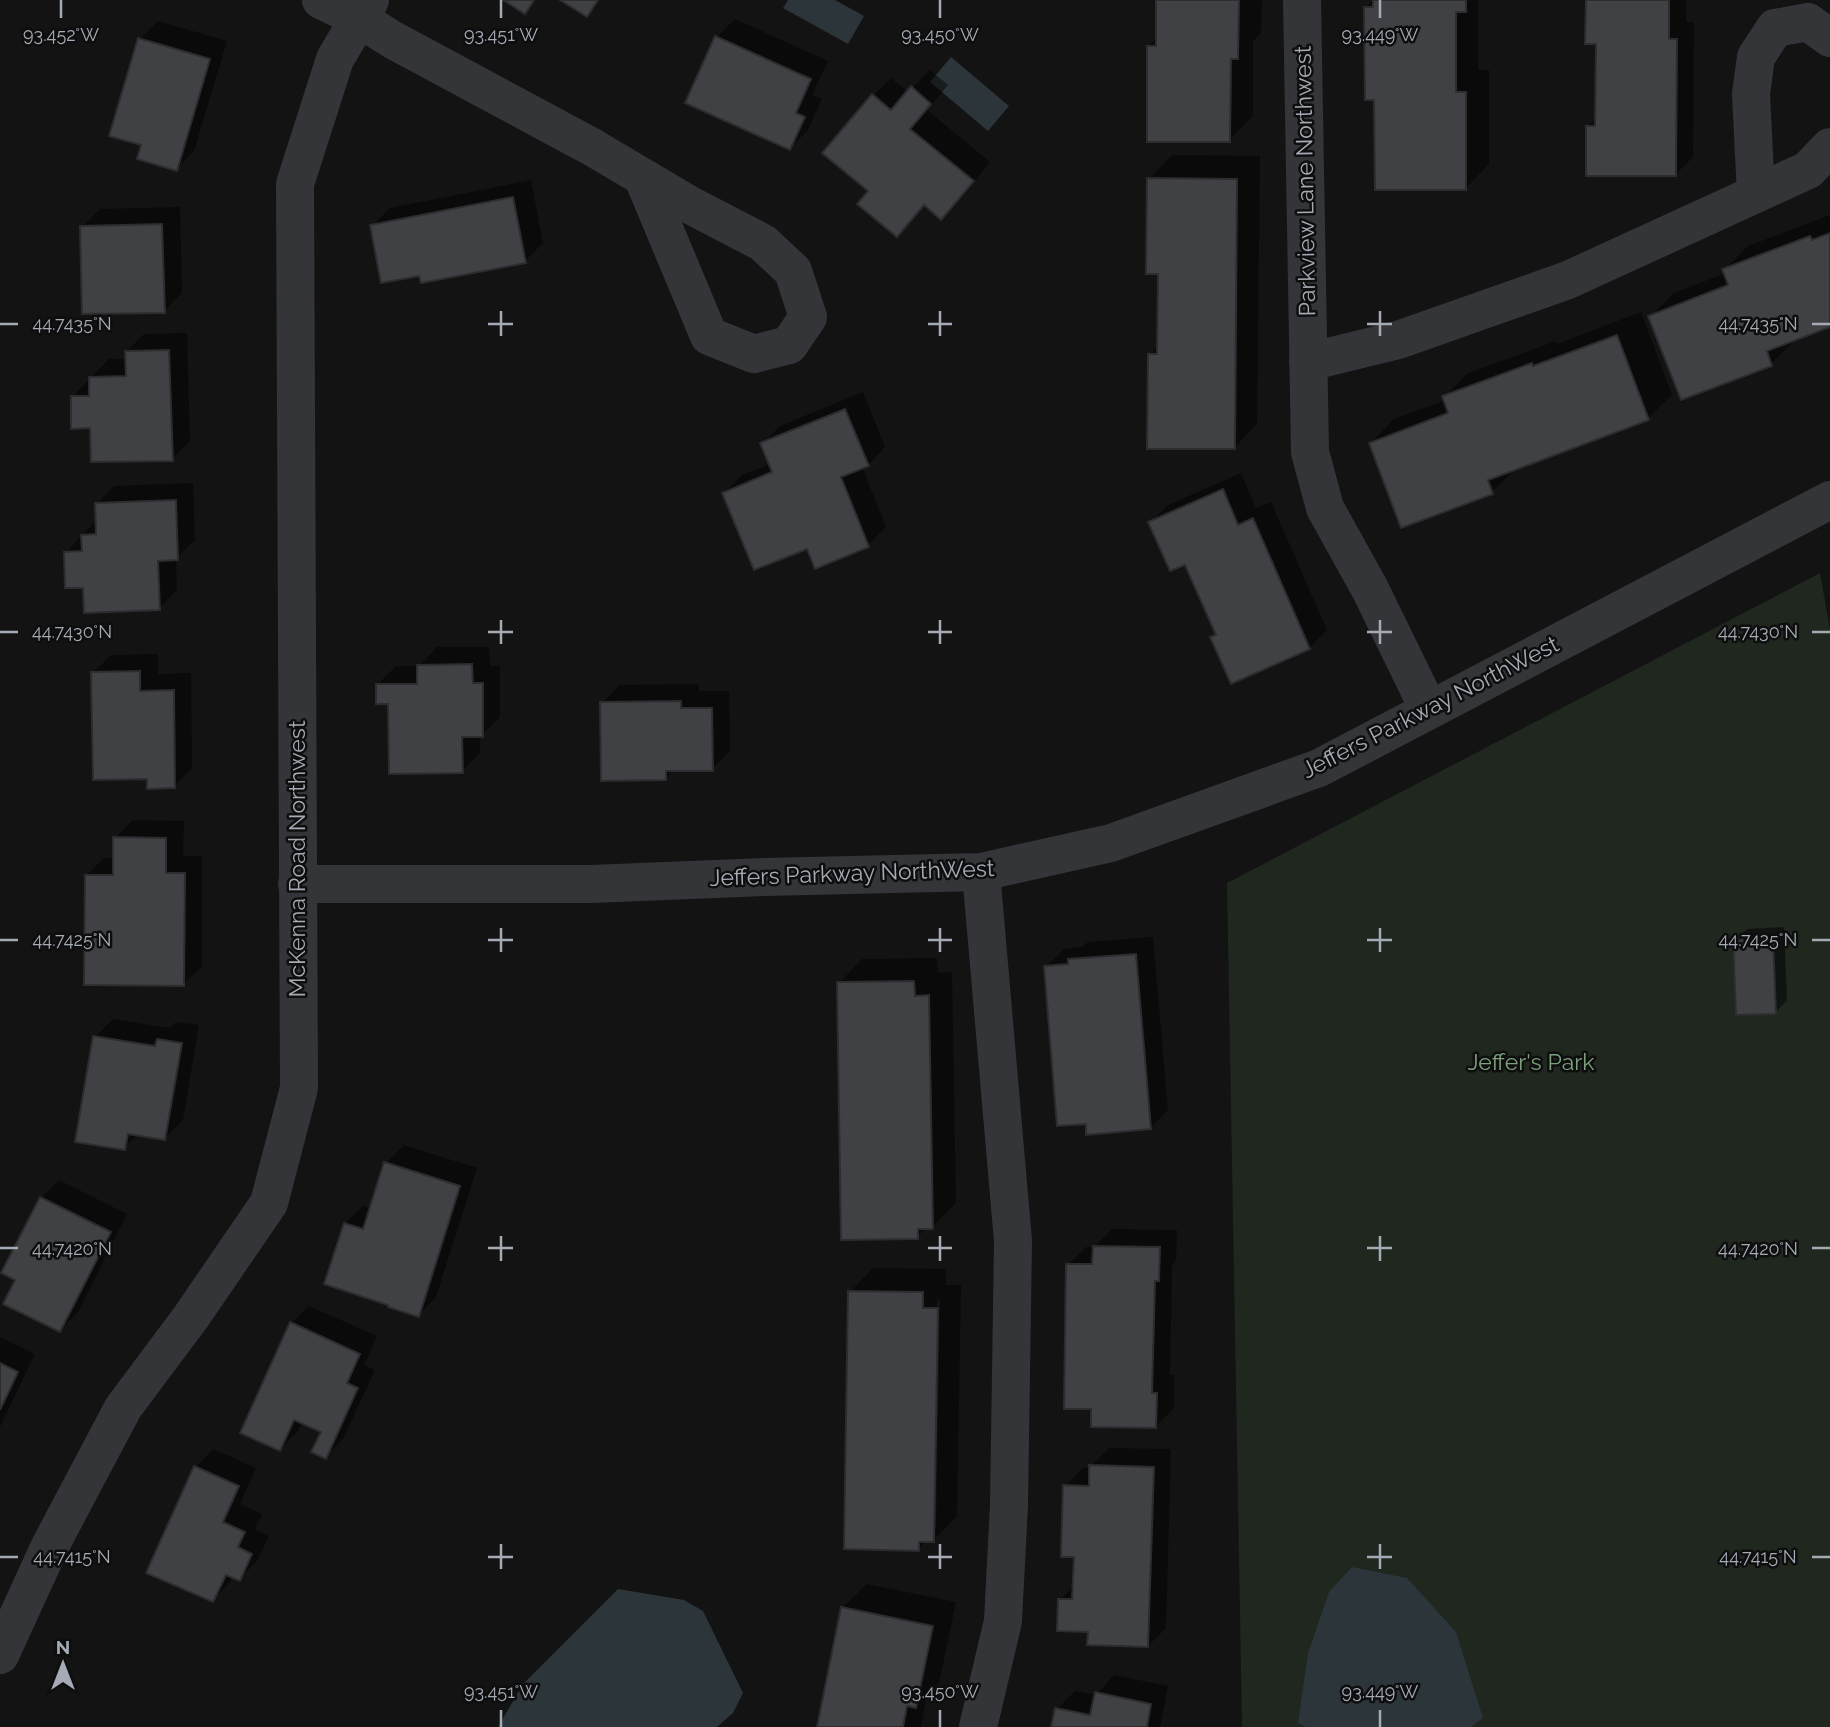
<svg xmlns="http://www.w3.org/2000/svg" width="1830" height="1727" viewBox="0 0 1830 1727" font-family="Raleway,sans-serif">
  <rect width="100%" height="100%" fill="#131314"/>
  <path fill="#1f271f" d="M1820,573L1830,629V1727H1242L1227,883Z"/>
  <path fill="#2b353a" d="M788,0H835L864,16L848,44L783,8Z
    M951,57L1009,106L988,131L930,82Z
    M1352,1567L1407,1578L1456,1632L1483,1718L1471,1727H1306L1298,1723L1308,1653L1329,1592Z
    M618,1589L684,1600L703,1611L743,1693L733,1713L717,1727H498L523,1684Z"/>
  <path fill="#0007" fill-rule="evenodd" d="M1158,0H1262L1261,33L1253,41V116L1229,140L1148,46L1158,37Z
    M1373,0H1478V70H1489V164L1466,188L1376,99L1366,7Z
    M1587,0H1686V22H1694L1693,157L1675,175L1588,126L1597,118V42Z
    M735,19L828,61L812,95L822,99L808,130L790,148L717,37Z
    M158,21L227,41L194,151L176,169L143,144L140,39Z
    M930,70L948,85L927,110L990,162L959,200L941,218L926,204L897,235L870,191L873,96L891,78L908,92Z
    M1172,155L1260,156L1257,424L1234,448L1150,355L1159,346V272L1149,179Z
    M531,180L543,243L525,261L421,274L372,226L390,208Z
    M180,207L182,293L164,311L82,227L100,209Z
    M1830,215V325L1794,339L1795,340L1771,364L1650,317L1674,293L1726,273L1724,270L1748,246Z
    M1641,312L1672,395L1648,418L1515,469L1492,492L1371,443L1394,419L1446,400L1444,397L1468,373L1556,341L1557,344Z
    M187,333L190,441L172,459L72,397L109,359H127L126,352L144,334Z
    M863,392L885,447L868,465L862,467L886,527L868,545L816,567L808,546L724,493L742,475L771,464L762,444L780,426Z
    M1241,473L1256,508L1271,502L1327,630L1309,648L1212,638L1217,633L1186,562L1150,523L1168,505Z
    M193,483L195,540L176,558L177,590L159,608L85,586L66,552L97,520V504L114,486Z
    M437,647H489L490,666H500V717L482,735H480V753L462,771L390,702L378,684L396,666H419Z
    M158,654V674L191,673L192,768L174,786L149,777L93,673L111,655Z
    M699,684V691H729L730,751L712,769H675L665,779L602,703L620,685Z
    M133,820L184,821L183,856H202V966L184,984L86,876L104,858H115V838Z
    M1784,927L1787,1000L1776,1012L1735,941L1747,929Z
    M1153,937L1168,1110L1150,1128L1087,1122L1046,967L1064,949L1082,947L1088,942Z
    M937,958L938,973L952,972L956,1203L932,1227H927L917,1237L839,983L862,959Z
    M113,1019L170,1028L176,1022L199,1025L183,1120L165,1138L138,1134L124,1148L95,1037Z
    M404,1145L477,1168L436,1297L419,1315L345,1223L363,1206L372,1208L386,1163Z
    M59,1180L127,1214L78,1312L60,1330L18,1280L41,1198Z
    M1112,1229L1177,1230L1176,1261L1172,1266L1170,1375H1174V1408L1156,1426L1093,1408L1068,1265L1086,1247H1094Z
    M873,1268L946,1269V1285H961L957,1516L934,1540H927L918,1549L850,1292ZM937,1299L940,1300L936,1527H933Z
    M309,1306L377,1336L364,1365L375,1370L343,1439L325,1457L323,1431L302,1421L298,1431L280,1449L291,1323Z
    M0,1337L35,1354L0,1427Z
    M1109,1448L1171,1449L1166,1628L1148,1646L1090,1630L1060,1600L1075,1585V1556L1065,1486L1083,1468H1091V1466Z
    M213,1449L256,1468L240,1504L262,1514L255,1529L269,1536L257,1561L239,1579L233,1576L230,1582L213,1600L196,1467Z
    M867,1584L956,1602L939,1683L927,1694L921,1727H818L843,1607Z
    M1114,1675L1168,1686L1160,1727H1053L1057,1709L1075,1691L1096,1695Z"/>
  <path fill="#3f4144" stroke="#2d2d30" stroke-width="2" d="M503,0H534L525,14Z
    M560,0H598L587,17Z
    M1156,0H1239L1238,59H1231L1230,142H1147V46H1156Z
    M1373,0H1466V12H1456V92H1466V190H1375L1374,100H1365L1364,7H1373Z
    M1586,0H1669V39H1677L1676,176H1586V126H1595L1596,44H1585Z
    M715,36L811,79L796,113L805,117L790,150L685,103Z
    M138,38L210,59L177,171L137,159L141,145L109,136Z
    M911,86L931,104L910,129L974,181L941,220L924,205L897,237L857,204L868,191L822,153L872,94L891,110Z
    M1147,178L1237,179L1235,449H1147L1148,354H1157L1158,274H1146Z
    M513,197L526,263L421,283L419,276L381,283L370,225Z
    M162,224L165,313L82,314L80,226Z
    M1830,233V327L1767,351L1772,366L1681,400L1648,316L1728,285L1722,269L1810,236L1812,240Z
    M1617,335L1649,420L1488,480L1493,494L1401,528L1369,443L1448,413L1442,396L1532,363L1533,366Z
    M169,350L173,461L91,462L90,428L71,429V396H89V377L126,376L125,351Z
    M845,409L869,466L841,477L869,547L815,569L807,549L754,570L722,493L772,472L760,443Z
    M1223,489L1238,525L1253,518L1310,649L1231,684L1210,637L1216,635L1185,565L1170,571L1148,522Z
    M176,500L178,560L158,561L160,610L84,613L83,588H65L64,552L82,551L81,535L96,534L95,503Z
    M472,664L473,683H483V737H462L463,773L389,774L388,704H376V684H417V665Z
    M140,671V691L174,690L175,788L147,789V779L93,780L91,672Z
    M681,701V708H712L713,771H666V780L601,781L600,702Z
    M113,837L166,838V873H185L184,986L84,985L85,875H113Z
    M1773,938L1776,1014L1736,1015L1733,940Z
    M1136,954L1151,1129L1086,1135V1124L1057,1126L1044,966L1068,964V959Z
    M914,981L915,996L929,995L933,1229H918V1239L841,1240L837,982Z
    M93,1036L155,1046L157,1039L182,1043L165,1140L128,1134L125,1150L75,1142Z
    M384,1162L460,1186L419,1317L388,1307V1305L324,1284L344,1223L363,1229Z
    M40,1197L111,1232L60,1332L3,1304L15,1280L1,1273Z
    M1093,1246L1160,1247L1159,1281H1155L1152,1393H1157L1156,1428L1091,1427V1409H1064L1066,1264H1092Z
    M848,1291L923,1292V1308H938L934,1542H919V1551L844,1549Z
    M290,1322L360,1354L347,1383L358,1388L326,1459L311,1452L321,1432L294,1420L280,1451L240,1433Z
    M0,1363L18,1372L0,1410Z
    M1089,1465L1154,1467L1148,1647L1087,1645L1088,1632L1057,1631L1058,1599H1072L1074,1557H1061L1063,1485L1089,1486Z
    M194,1466L239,1486L223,1522L245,1532L238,1547L252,1554L240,1581L226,1575L213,1602L146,1573Z
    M841,1607L933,1626L916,1708L907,1706L903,1727H817Z
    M1095,1692L1151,1704L1147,1727H1051L1055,1708L1090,1715Z"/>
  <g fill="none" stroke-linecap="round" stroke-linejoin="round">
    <path stroke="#343539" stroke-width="38" d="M321,0L358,18L393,40L592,147L690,205L763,243L793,271L808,317L789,345L754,354L709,336L643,178
      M1302,0L1310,452L1325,508L1370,589L1429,710
      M1756,194L1751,94L1756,57L1775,28L1808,22L1830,38
      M1308,362L1398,340L1568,280L1808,170L1830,147
      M297,884H591L765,877L981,872L1111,843L1319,768L1830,500
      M0,1655L50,1546L123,1408L191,1317L269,1203L299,1088L295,184L335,59L370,0
      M978,1727L1003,1621L1009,1505L1013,1241L981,872"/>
  </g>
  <path fill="none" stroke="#a4abb5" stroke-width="2.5" d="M61,0V18M501,0V18M940,0V18M1380,0V18M501,311V336M940,311V336M1380,311V336M0,324H18M488,324H513M928,324H952M1367,324H1392M1812,324H1830M501,620V644M940,620V644M1380,620V644M0,632H18M488,632H513M928,632H952M1367,632H1392M1812,632H1830M501,928V952M940,928V952M1380,928V952M0,940H18M488,940H513M928,940H952M1367,940H1392M1812,940H1830M501,1236V1261M940,1236V1261M1380,1236V1261M0,1248H18M488,1248H513M928,1248H952M1367,1248H1392M1812,1248H1830M501,1544V1569M940,1544V1569M1380,1544V1569M0,1557H18M488,1557H513M928,1557H952M1367,1557H1392M1812,1557H1830M501,1710V1727M940,1710V1727M1380,1710V1727"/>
  <g text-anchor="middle" stroke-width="5" stroke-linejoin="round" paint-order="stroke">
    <g font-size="23" fill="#a4abb5" stroke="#0e0e0f">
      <text transform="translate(1305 181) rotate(-91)" y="8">Parkview Lane Northwest</text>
      <text transform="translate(1430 707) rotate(-27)" y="8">Jeffers Parkway NorthWest</text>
      <text transform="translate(297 859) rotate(-90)" y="8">McKenna Road Northwest</text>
      <text transform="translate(852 873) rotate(-2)" y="8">Jeffers Parkway NorthWest</text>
    </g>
    <g font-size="23" fill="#7ca07b" stroke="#0e0e0f">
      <text x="1531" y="1070">Jeffer's Park</text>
    </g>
  </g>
  <g font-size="18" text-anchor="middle" fill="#a4abb5" stroke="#0e0e0f" stroke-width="5" stroke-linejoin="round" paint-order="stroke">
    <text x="61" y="41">93.452°W</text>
    <text x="501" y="41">93.451°W</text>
    <text x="940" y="41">93.450°W</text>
    <text x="1380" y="41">93.449°W</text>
    <text x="72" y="330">44.7435°N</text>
    <text x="1758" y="330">44.7435°N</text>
    <text x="72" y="638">44.7430°N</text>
    <text x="1758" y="638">44.7430°N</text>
    <text x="72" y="946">44.7425°N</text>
    <text x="1758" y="946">44.7425°N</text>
    <text x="72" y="1255">44.7420°N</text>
    <text x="1758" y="1255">44.7420°N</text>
    <text x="72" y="1563">44.7415°N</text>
    <text x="1758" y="1563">44.7415°N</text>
    <text x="501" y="1698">93.451°W</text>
    <text x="940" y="1698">93.450°W</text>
    <text x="1380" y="1698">93.449°W</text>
  </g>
  <g transform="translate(63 1664)" stroke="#0e0e0f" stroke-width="5" paint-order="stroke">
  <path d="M0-5L12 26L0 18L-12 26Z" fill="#a4abb5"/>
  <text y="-10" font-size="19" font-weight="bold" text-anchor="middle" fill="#a4abb5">N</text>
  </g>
</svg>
